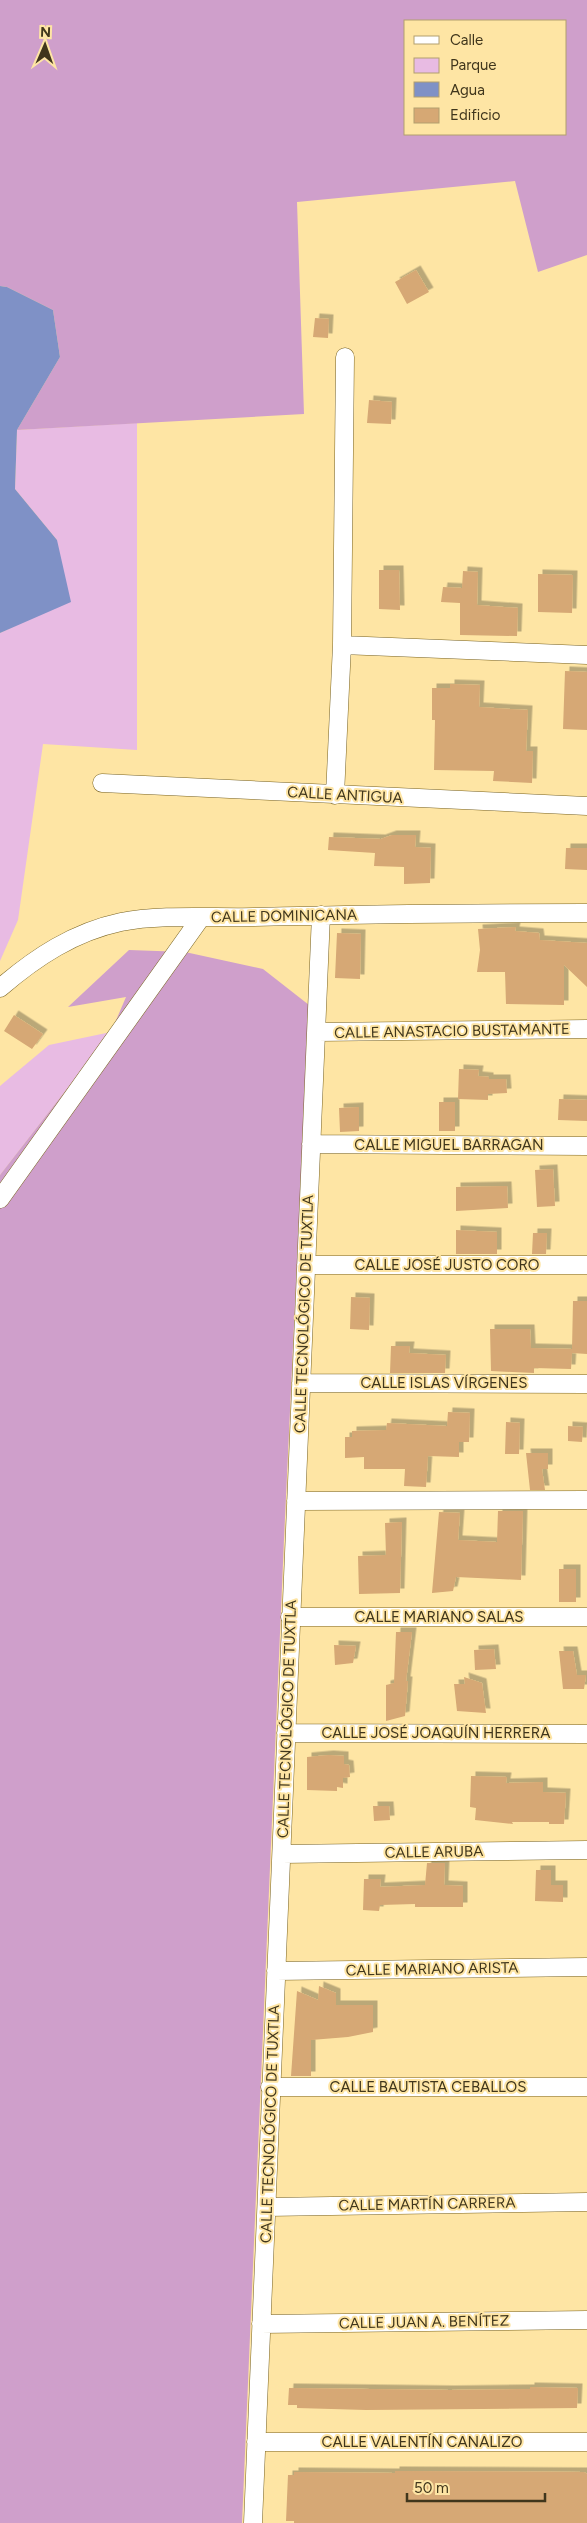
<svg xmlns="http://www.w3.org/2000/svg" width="587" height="2523" viewBox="0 0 587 2523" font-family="Figtree,sans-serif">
  <defs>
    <filter id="shadow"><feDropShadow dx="4.5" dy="-4.5" stdDeviation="0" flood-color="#0004"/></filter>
  </defs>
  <rect width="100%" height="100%" fill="#fee5a4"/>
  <path fill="#e8bbe3" d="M137,423V750L43,744L18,920L0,961V633L17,625L57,540L15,489L17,430Z
    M111,1032L0,1175V1086L49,1045Z"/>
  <path fill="#cf9fcb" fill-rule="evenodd" d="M0,0H587V255L538,272L515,181L297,202L304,414L17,430L60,357L53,310L7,287L0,286ZM406,21H566V134H406Z
    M129,950L185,952L263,969L309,1005L284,1539L242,2523H0V1175L111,1032L126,997L68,1007Z"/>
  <path fill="#7f91c6" d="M0,286L7,287L53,310L60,357L17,430L15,489L57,540L71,602L0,633Z"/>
  <path fill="#d6a874" filter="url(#shadow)" d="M416,270L429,292L407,304L395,282Z
    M315,318L329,319L328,338L313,337Z
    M369,400L392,402L391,424L367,423Z
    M379,570H399L400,610L379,609Z
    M463,571L478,572L477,605L518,608L517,636L460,635V603L441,602L443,587L462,588Z
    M538,574L573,575L572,613L538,612Z
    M565,671L587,672V730L563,729Z
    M450,684L480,685L479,707L528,710L526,751H533L532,783L493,781L494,771L434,770L435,720H432V688H450Z
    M392,835H416L415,847L431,848L430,883L404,884V867L374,866L375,853L328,850L329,837L381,839Z
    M566,848H587V870L565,869Z
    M516,927L515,931L539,933L540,940L587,943V987L564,965V1005L506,1004L505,972H477L480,950L478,929Z
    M337,933L361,934L360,979L335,978Z
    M14,1015L43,1034L32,1049L4,1031Z
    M459,1069L479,1070L478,1076L489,1077V1079H506L507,1093L488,1094V1100L458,1099Z
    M559,1099L587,1100V1121L558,1120Z
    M439,1102H455V1131H439Z
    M359,1107V1131L340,1132L339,1108Z
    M553,1169L555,1206L537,1207L535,1170Z
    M507,1186L508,1208L456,1211V1187Z
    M456,1230L497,1232V1254H456Z
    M533,1233H547L546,1254H532Z
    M351,1297L370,1298L369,1330L350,1329Z
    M573,1301H587V1354L572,1353L571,1369L534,1368V1373L491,1371L490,1329H530L531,1348L572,1349Z
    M391,1346H410L409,1353L446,1355L445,1373H390Z
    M448,1412L470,1413L469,1442H459V1457L428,1456L426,1487L404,1486L405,1469H364V1457L345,1458V1437H352V1431L386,1430L387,1423L447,1426Z
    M506,1422L520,1423L519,1454H505Z
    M568,1426L583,1427L582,1442L568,1441Z
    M526,1453H548V1469H542L545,1490H530Z
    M498,1511H523L521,1580L456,1577L453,1591L432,1593L439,1512L460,1513L458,1540L497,1542Z
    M402,1522L400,1593L359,1594L358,1556L386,1555L385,1523Z
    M559,1569H576V1602H559Z
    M396,1632H412L406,1681H408L405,1716L386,1721V1685L394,1683Z
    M334,1645L356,1646L353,1663L335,1665Z
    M494,1649L496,1669L475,1670L474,1650Z
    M559,1651H573L577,1675H586L584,1689H563Z
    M464,1677L482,1683L486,1713L457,1711L454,1684H465Z
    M329,1755L344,1756V1764L349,1765L350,1777L343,1778V1788L337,1787V1791L307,1790V1757Z
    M471,1776L507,1777L506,1783L543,1782V1792L566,1793L564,1824H549V1822H512L513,1824L475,1820L476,1808L470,1807Z
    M373,1806H389L390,1820L374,1821Z
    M427,1863H445L444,1885L463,1886V1907H415V1904L380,1905L379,1911L363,1910L364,1879H381L380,1887L425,1885Z
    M536,1870H551V1885H563V1902L535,1901Z
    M319,1986L336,1993V2005H373V2032L348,2037L311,2040V2076H291L297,1991L318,2000Z
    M530,2387L578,2388L577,2408L366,2410L297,2408V2405H288L289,2388L450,2390L530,2389Z
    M395,2471L584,2472L587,2474V2523H294V2521H286L288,2475H294V2472L395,2473Z"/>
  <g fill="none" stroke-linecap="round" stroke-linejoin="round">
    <defs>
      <path id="street" d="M342,645L587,655
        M102,783L587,806
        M335,795L342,645L345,357
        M0,988C36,957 74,932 121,922C160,914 213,918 254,917C365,914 476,913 587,913
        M318,1032L587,1029
        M311,1144L587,1146
        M0,1199L200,919
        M306,1265H587
        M301,1383L587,1384
        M296,1501L587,1500
        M290,1617H587
        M286,1733L587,1734
        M282,1854L587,1850
        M276,1971L587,1967
        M270,2087H587
        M267,2207L587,2202
        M261,2324L587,2320
        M256,2442H587
        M253,2523L321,915"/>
    </defs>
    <use href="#street" stroke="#796322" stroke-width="19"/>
    <use href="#street" stroke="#fff" stroke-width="18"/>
  </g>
  <g text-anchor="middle" stroke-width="4" stroke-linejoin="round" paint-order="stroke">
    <g font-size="15" fill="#40361c" stroke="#fee5a4">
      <text transform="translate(345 795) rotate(3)" y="5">CALLE ANTIGUA</text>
      <text transform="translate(284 916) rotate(-1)" y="5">CALLE DOMINICANA</text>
      <text transform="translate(452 1031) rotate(-1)" y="5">CALLE ANASTACIO BUSTAMANTE</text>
      <text x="449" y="1150">CALLE MIGUEL BARRAGAN</text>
      <text x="447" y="1270">CALLE JOSÉ JUSTO CORO</text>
      <text transform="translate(304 1314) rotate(-88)" y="5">CALLE TECNOLÓGICO DE TUXTLA</text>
      <text x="444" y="1388">CALLE ISLAS VÍRGENES</text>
      <text x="439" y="1622">CALLE MARIANO SALAS</text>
      <text transform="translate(287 1719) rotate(-88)" y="5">CALLE TECNOLÓGICO DE TUXTLA</text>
      <text x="436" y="1738">CALLE JOSÉ JOAQUÍN HERRERA</text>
      <text transform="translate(434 1852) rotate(-1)" y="5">CALLE ARUBA</text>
      <text transform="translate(432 1969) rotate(-1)" y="5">CALLE MARIANO ARISTA</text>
      <text x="428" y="2092">CALLE BAUTISTA CEBALLOS</text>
      <text transform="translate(270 2124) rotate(-88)" y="5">CALLE TECNOLÓGICO DE TUXTLA</text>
      <text transform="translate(427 2204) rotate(-1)" y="5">CALLE MARTÍN CARRERA</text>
      <text transform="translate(424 2322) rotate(-1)" y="5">CALLE JUAN A. BENÍTEZ</text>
      <text x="422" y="2447">CALLE VALENTÍN CANALIZO</text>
    </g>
  </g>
  <rect x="404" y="20" width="162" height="115" fill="#fee5a4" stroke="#b29f6e"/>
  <rect x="414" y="36" width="25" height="8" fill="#ffffff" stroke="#b29f6e"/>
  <text x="450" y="45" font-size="15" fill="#40361c">Calle</text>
  <rect x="414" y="58" width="25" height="15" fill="#e8bbe3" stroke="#b29f6e"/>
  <text x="450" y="70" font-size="15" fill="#40361c">Parque</text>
  <rect x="414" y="82" width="25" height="15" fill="#7f91c6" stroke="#b29f6e"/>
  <text x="450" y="95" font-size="15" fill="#40361c">Agua</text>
  <rect x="414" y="108" width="25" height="15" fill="#d6a874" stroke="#b29f6e"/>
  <text x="450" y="120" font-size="15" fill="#40361c">Edificio</text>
  <g transform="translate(45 45) rotate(2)" stroke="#fee5a4" stroke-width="4" paint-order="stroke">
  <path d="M0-4L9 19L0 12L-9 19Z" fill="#40361c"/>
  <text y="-8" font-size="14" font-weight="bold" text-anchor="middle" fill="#40361c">N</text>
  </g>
  <path d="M407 2493v8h138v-8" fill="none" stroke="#40361c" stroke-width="2.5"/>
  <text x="414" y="2493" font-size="15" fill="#40361c" stroke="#fee5a4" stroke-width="4" paint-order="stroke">50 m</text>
</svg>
